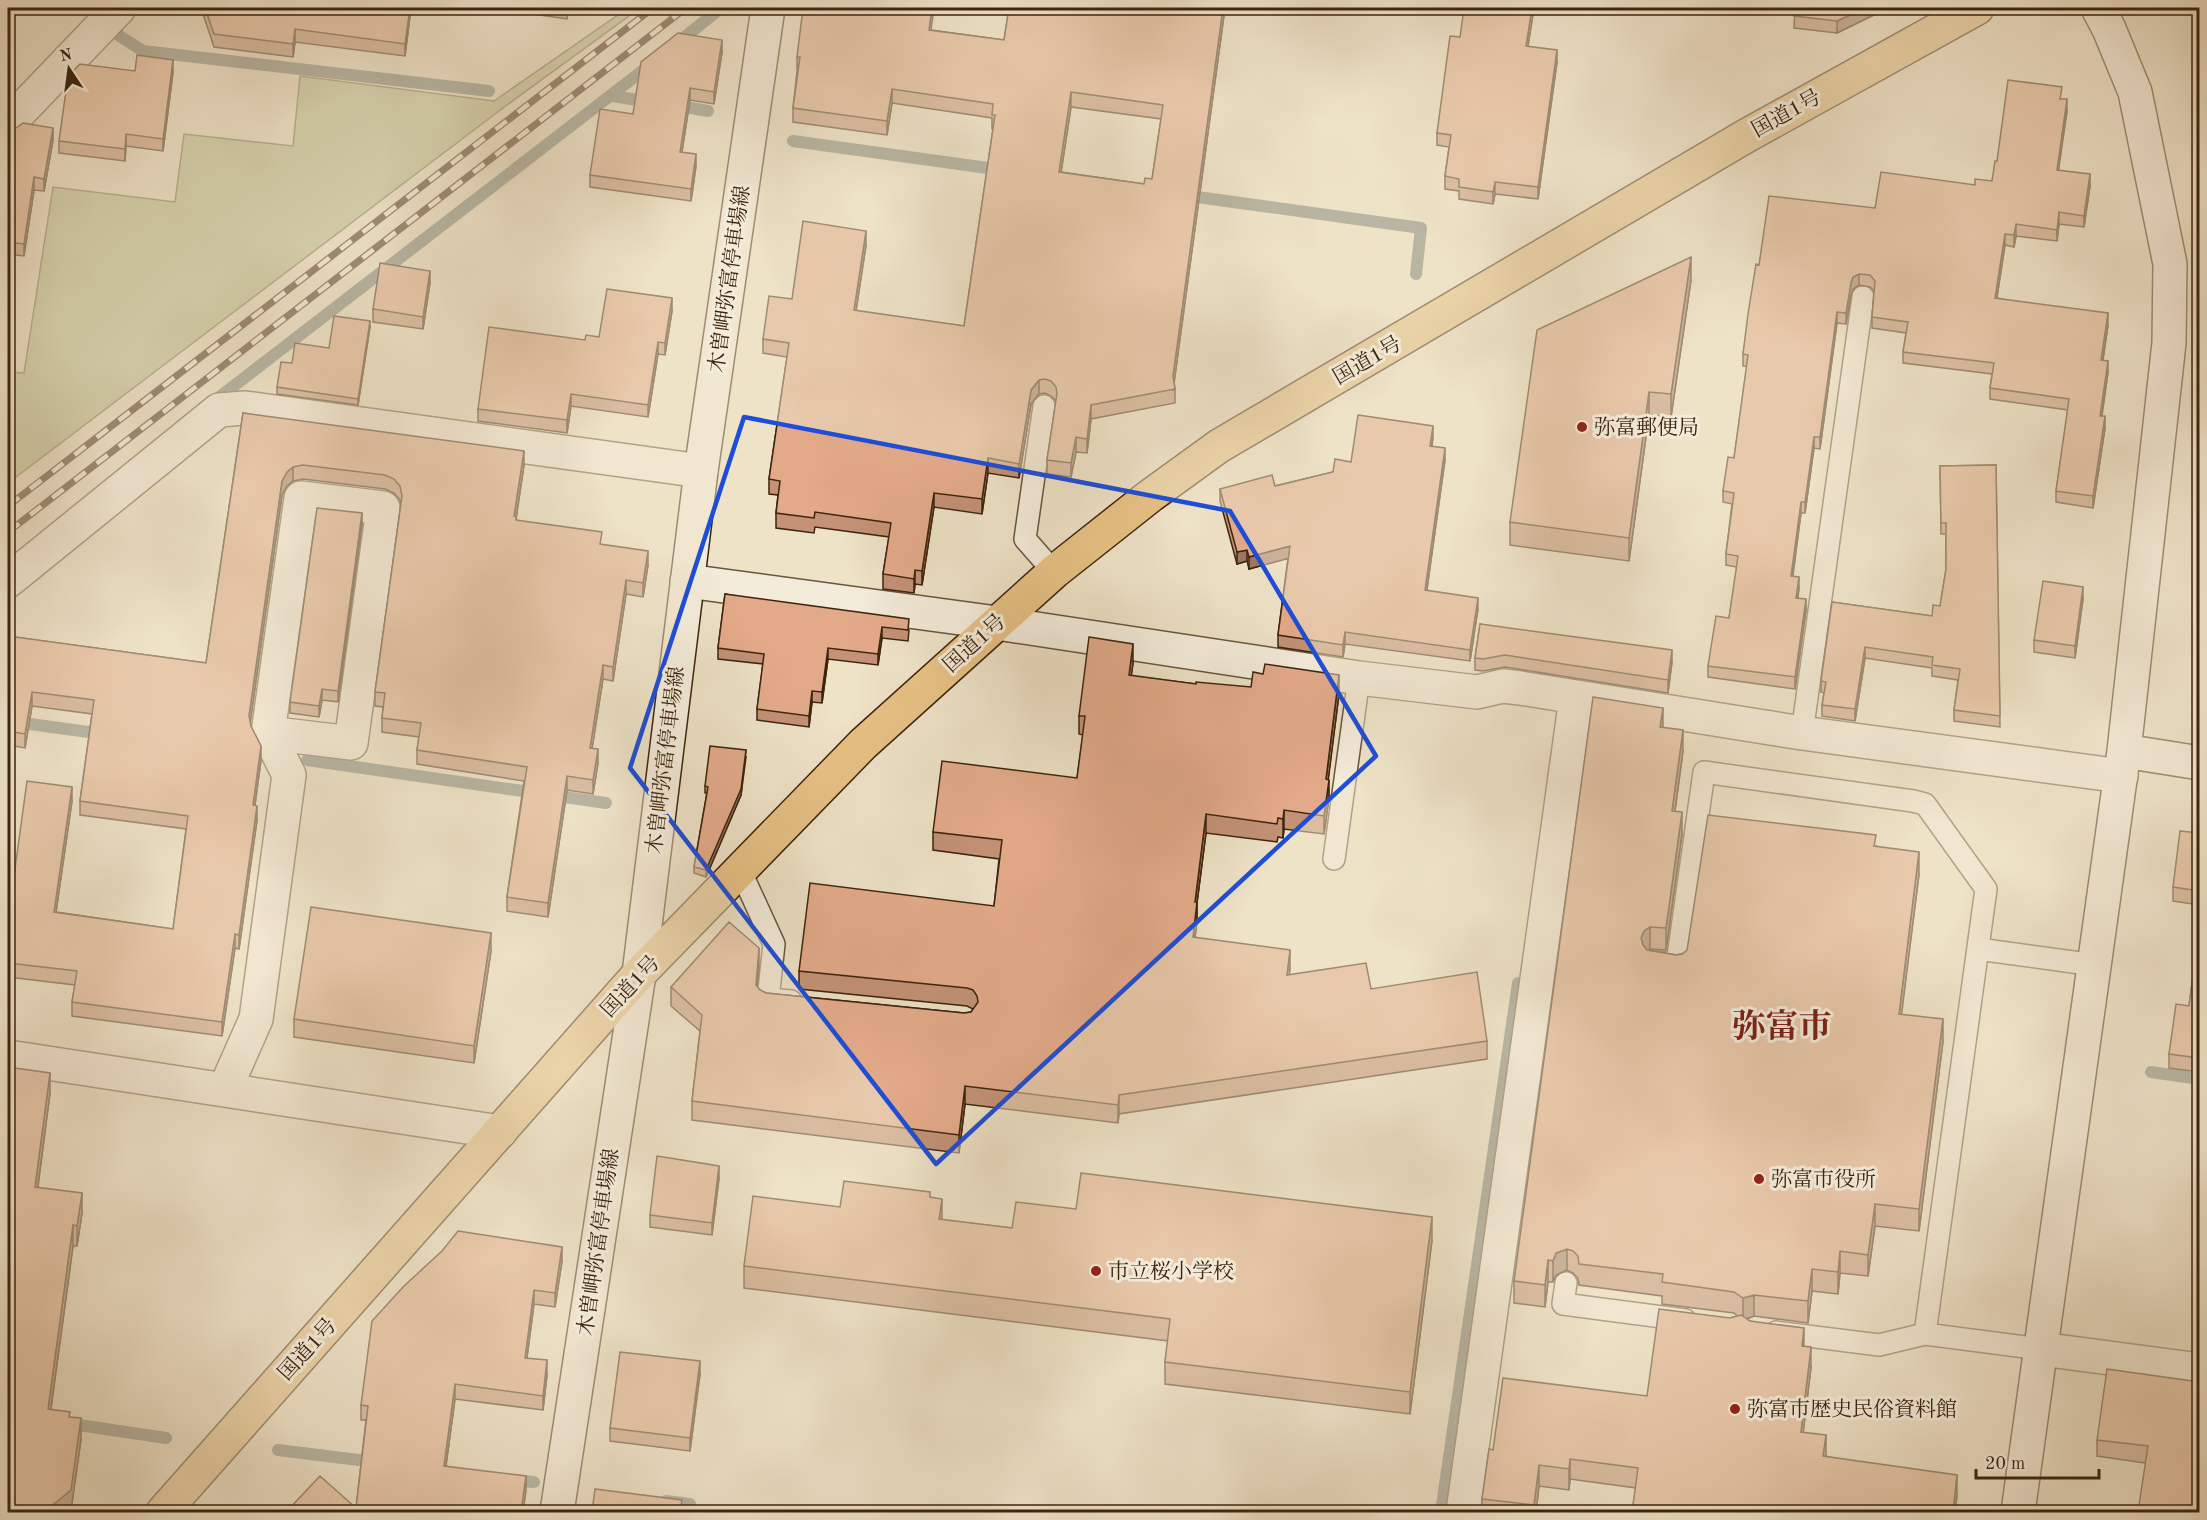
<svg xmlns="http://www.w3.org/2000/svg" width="2207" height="1520" viewBox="0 0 2207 1520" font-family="'Old Standard TT','Noto Serif JP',serif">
  <rect width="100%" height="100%" fill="#eee2c7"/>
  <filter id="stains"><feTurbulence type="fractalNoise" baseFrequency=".00333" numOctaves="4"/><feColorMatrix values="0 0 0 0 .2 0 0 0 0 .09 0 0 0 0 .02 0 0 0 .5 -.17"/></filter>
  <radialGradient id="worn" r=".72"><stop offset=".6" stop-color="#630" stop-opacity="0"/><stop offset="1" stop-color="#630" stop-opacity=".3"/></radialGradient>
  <path fill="#bbc293" stroke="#7c7350" stroke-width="1.5" d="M628,8H640L507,105L8,483V372L24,373L53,187L175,202L184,134L293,146L300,76L494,101Z"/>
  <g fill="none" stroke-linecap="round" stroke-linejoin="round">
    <path stroke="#757f76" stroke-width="12" d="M115,33L143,51L489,91
      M676,44L721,8
      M612,96L651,102
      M674,105L708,111
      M793,141L1002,170
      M1183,195L1421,228L1416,274
      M213,402L650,65
      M8,721L103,734
      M307,760L606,803
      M2151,1072L2200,1079
      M65,1423L166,1438
      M278,1450L375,1462
      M512,1480L534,1482
      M666,1501L690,1504L688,1512
      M1441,1512L1518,983"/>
    <defs>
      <path id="lane" d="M1044,406L1025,539L1054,572
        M1802,733L1863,297
        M1334,859L1359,678
        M741,872L774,944L768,999L791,1001
        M1978,949L2095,965
        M1658,962L1677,964L1704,772L1913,801L1925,804L1986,889L1925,1334
        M1566,1283L1563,1304L1685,1320
        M1776,1332L1879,1345L1925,1334L2041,1349"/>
      <path id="street" d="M8,124L119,8
        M8,581L219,410L245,408L701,471
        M687,581L997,623L1359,678L1477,692L1503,686L1520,688L1802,733L2121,776
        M8,1057L500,1132
        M225,1089L256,1019L289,775L268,733L301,498L383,508L351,743L268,733
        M2041,1349L2200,1370
        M1463,1512L1576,698"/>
      <path id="secondary" d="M2124,751L2200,763
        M557,1512L639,974L701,471L768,8
        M2018,1512L2124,751L2169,343L2170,264L2135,92L2109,29L2098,8"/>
      <path id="highway" d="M163,1512L639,974L863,744L1054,572L1150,496L1219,446L1746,136L1977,8"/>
    </defs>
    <use href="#lane" stroke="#69543c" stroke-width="24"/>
    <use href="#street" stroke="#69543c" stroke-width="36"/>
    <use href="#secondary" stroke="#3d240d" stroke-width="36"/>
    <use href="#highway" stroke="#3d240d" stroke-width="36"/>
    <use href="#lane" stroke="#f4ecdb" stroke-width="21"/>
    <use href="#street" stroke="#f4ecdb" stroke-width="33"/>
    <use href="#secondary" stroke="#f4ecdb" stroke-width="33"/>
    <use href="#highway" stroke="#e7c184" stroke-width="33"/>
    <defs>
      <path id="rail" d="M8,11L11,8
        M8,506L653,8
        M8,532L686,8"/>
    </defs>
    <use href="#rail" stroke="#3d240d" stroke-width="7"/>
    <use href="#rail" stroke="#f4ecdb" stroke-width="4.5" stroke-dasharray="14" stroke-linecap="butt"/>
  </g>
  <path fill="#c39277" stroke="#3d240d" stroke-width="1.5" fill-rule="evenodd" d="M201,8H411L405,56L295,42L293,57L214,47Z
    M497,8H578V9L569,8L567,19L497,9Z
    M1009,8H1225L1174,382L1175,389V403L1091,419L1087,453L1076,452L1071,477L1047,474V460L1056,401L1051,396L1045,393L1039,394L1031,404L1019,478L988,473L982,514L934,507L922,585L915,584L914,593L883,589V574L889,537L815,527L814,533L776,528V513L778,495L769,494V479L787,357L763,353V339L792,299L866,245L856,311L964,326L993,129H992V118L892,103L887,135L793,122V108L797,71V57L931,30L1004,40ZM1071,107L1161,119L1152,179L1144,184L1061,172Z
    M1534,8L1528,46L1557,62L1538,199L1495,194L1493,204L1459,199V191L1445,189V176L1449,147L1437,145V133L1460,37Z
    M1795,8H1886V9L1837,33L1794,28Z
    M722,52L714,104L690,100L682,152L696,166L691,201L590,187V175L633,114Z
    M135,71L173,72L163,151L126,146L125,161L59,153V141Z
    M2062,99L2067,111L2058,170L2090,186L2084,227L2059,224L2057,241L2016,236L2014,247L2005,245L1997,298L2108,325L2103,360L2108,372L2102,416L2105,428L2093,508L2056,502V491L2068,410L1990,399V388L1992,374L1903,363V352L1906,333L1872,328V317L1874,291L1870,287L1859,285L1853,289L1851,295L1846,324L1837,323L1820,449L1814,448L1805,513H1801L1793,576L1799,588L1798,598L1806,610L1795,689L1708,677V666L1729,618L1737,567L1726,565V554L1732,504L1723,502V491L1734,458L1747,366H1743V354L1759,265L1875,208L1992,181L1997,161Z
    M8,129L53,140L44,191L34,190L24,256L8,254Z
    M1691,280L1671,417L1649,415L1629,561L1510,545V522Z
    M430,283L423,329L373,322V309Z
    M672,311L665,355L658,354L648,417L571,406L567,433L478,421V409L585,340L599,337Z
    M370,327L358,405L277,394V387L292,363L329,348Z
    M243,413L524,465L516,520L602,545L648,565L643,597L626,594L613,681L603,679L592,748L598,763L593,794L567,790L548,917L507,911V897L524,781L417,764V750L419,737L382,732V718L383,707L375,706V692L401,504L400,500L394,493L385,489L303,479L293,481L287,486L282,495L250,724L261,760L255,805L257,820L239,949L235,948L222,1036L72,1016V1002L75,985L8,977V920L72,801L56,912L173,929L186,829L80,815V801L92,714L32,706L25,748L8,745V636L206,663Z
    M1433,437L1432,446L1445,460L1427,590L1478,609L1470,661L1345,644L1343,657L1278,647V635L1288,558L1249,569L1247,561L1237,564L1220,501V489L1275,486L1333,472L1351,462Z
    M1996,465L2000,727L1954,721V710L1958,680L1932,676V668L1865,658L1855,721L1822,716V705L1824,693L1821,692V681L1832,602L1932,616L1940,606L1946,569V534H1941L1940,466Z
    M362,524L338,702L322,700L319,717L290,713V702Z
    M725,594L909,630L908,641L882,638L878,665L828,659L822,703L812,702L809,727L757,720V709L763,664L718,659V648Z
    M2083,599L2075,658L2034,652V640Z
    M1480,624L1672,662L1668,693L1505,667L1483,671L1475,670V658Z
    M1133,663L1131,676L1196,684L1339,694L1328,779L1329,798L1324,834L1284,829L1283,838L1278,837L1277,842L1206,833L1197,903V921L1195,937L1290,968L1289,975L1371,989L1487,1041V1059L1119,1114L1118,1123L965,1104L959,1153L692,1120V1101L700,1031L671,1006V987L759,966L757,987L760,990L766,993L964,1013L971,1012L973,1009L967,1006L799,989V971L994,906L999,859L933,850V832L1077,778L1083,735L1079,734V716Z
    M1663,727L1683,751L1675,811L1682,834L1666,950L1650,949L1648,950L1676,955L1682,954L1876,846L1919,874L1901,1014L1943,1041L1919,1231L1875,1226L1868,1276L1840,1273L1838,1294L1812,1291L1808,1323L1754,1316L1747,1319L1750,1321L1804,1346L1811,1367L1803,1432L1826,1456L1957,1495L1955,1512H1632L1636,1488L1570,1479L1569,1490L1539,1486L1536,1512H1482V1499L1493,1450L1647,1396L1730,1318L1737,1316L1734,1313L1662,1304V1296L1579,1285L1578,1278L1573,1273L1567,1270L1556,1275L1553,1282H1548L1545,1307L1514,1303V1281Z
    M746,757L741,795L706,877L694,873V867L707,793H705V786Z
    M2199,833V905L2173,901V887Z
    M2199,930V1072L2169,1068V1054L2189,1006Z
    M491,951L474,1063L294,1037V1019Z
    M8,1067L50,1093L38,1187L82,1213L77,1246H73L51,1409L70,1417L81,1439L71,1510L69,1512H8Z
    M719,1178L712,1235L650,1227V1215Z
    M930,1197L942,1220L1012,1228L1076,1209L1432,1240L1410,1414L1165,1384V1362L1168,1341L744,1288V1266L840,1207Z
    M562,1261L555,1307L534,1304L527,1358L547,1375L543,1410L455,1399L446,1466L526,1491L356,1508L366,1420H361V1405Z
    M700,1374L690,1451L610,1441V1428Z
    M2199,1382L2145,1463L2097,1456V1440Z"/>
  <path fill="#9f7761" stroke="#3d240d" stroke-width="1.5" d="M410,8H411L405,56V44Z
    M932,8H934L929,44V30Z
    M1223,8H1225L1173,391V376Z
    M1532,8H1534L1526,58V46Z
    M1865,8H1886V9L1837,33V21Z
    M295,29V42L293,57V44Z
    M722,40V52L714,104V92Z
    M1557,50V62L1538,199V187Z
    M173,60V72L163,151V139Z
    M690,88V100L680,164V152Z
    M892,89V103L887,135V121Z
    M1071,92V107L1059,186V172Z
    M2067,99V111L2057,181V170Z
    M53,128V140L44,191V179Z
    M126,134V146L125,161V149Z
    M696,154V166L691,201V189Z
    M2090,174V186L2084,227V216Z
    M34,177V190L24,256V244Z
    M1495,182V194L1493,204V192Z
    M2059,212V224L2057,241V230Z
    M2016,224V236L2014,247V235Z
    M866,231V245L854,324V310Z
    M2005,234V245L1995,309V298Z
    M1691,257V280L1671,417V394Z
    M430,271V283L423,329V317Z
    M1859,274V285L1853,289L1851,295L1846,324V313L1851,283L1853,277Z
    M672,298V311L665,355V343Z
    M1837,312V323L1820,449V437Z
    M2108,313V325L2101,371V360Z
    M370,321V327L358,405V399Z
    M658,342V354L648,417V405Z
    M2108,361V372L2100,427V416Z
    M1039,380V394L1031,404L1019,478V464L1031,390Z
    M1649,392V415L1629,561V538Z
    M571,394V406L567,433V420Z
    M1091,405V419L1087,453V439Z
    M2105,416V428L2093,508V496Z
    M1433,426V437L1430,458V446Z
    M1076,437V452L1071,477V463Z
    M1814,437V448L1805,513V502Z
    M1445,448V460L1425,602V590Z
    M524,451V465L514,530V516Z
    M988,458V473L982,514V499Z
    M293,467V481L287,486L282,495L249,730V716L282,481L287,472Z
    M934,493V507L922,585V571Z
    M1801,502V513L1791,587V576Z
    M362,513V524L338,702V691Z
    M1290,546V558L1249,569V557Z
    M1247,550V561L1237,564V552Z
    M648,551V565L643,597V583Z
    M915,570V584L914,593V579Z
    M1799,577V588L1796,609V598Z
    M626,580V594L613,681V667Z
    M2083,587V599L2075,658V646Z
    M1478,598V609L1470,661V650Z
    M1806,599V610L1795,689V677Z
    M882,627V638L878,665V654Z
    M1345,632V644L1343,657V645Z
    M1133,644V663L1129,694V675Z
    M1865,647V658L1855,721V709Z
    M828,648V659L822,703V692Z
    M1672,650V662L1668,693V680Z
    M603,665V679L590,762V748Z
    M1339,675V694L1326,798V779Z
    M322,689V700L319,717V706Z
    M812,691V702L809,727V716Z
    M32,692V706L25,748V734Z
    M1663,708V730L1660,727Z
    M1683,730V751L1672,832V811Z
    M261,746V760L253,819V805Z
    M598,749V763L593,794V780Z
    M746,750L741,795L706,877V870Z
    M567,776V790L548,917V903Z
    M1329,780V798L1324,834V816Z
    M72,787V801L54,926V912Z
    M257,806V820L239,949V935Z
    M1284,810V829L1283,838V819Z
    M1682,812V834L1666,950V928Z
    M1206,814V833L1197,903V921L1193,956L1195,902Z
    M1919,852V874L1899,1035V1014Z
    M1650,927V949L1644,953L1641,938L1644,931Z
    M491,933V951L474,1063V1046Z
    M235,934V948L222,1036V1022Z
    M759,948V966L756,1004V985Z
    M1290,950V968L1287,994V975Z
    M1943,1019V1041L1919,1231V1209Z
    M50,1073V1093L35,1207V1187Z
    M965,1086V1104L959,1153V1135Z
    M1119,1095V1114L1118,1123V1105Z
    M719,1166V1178L712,1235V1223Z
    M82,1193V1213L77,1246V1226Z
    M942,1199V1221L939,1219Z
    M1875,1204V1226L1868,1276V1255Z
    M1432,1217V1240L1410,1414V1392Z
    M73,1225V1246L48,1429V1409Z
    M562,1247V1261L555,1307V1293Z
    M1567,1249V1270L1556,1275L1553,1282V1261L1556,1253Z
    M1840,1251V1273L1838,1294V1272Z
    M1548,1260V1282L1545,1307V1285Z
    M1812,1269V1291L1808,1323V1301Z
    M534,1290V1304L525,1372V1358Z
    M1754,1295V1316L1743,1320V1298Z
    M1804,1328V1348L1802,1346Z
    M1811,1347V1367L1801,1452V1432Z
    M547,1360V1375L543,1410V1396Z
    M700,1361V1374L690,1451V1438Z
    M455,1384V1399L444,1480V1466Z
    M81,1418V1439L71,1510L69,1512H44Z
    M1826,1435V1455L1823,1476V1456Z
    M1570,1459V1479L1569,1490V1469Z
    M1539,1465V1486L1536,1512H1534V1505Z
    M1957,1475V1495L1955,1512H1953Z
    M526,1476V1491L523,1512H521Z"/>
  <path fill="#e3aa8a" stroke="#3d240d" stroke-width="1.5" fill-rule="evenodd" d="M205,8H410L405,44L295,29L293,44L214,34Z
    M803,8H932L929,30L1004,40L1009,8H1223L1173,376L1175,389L1091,405L1087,439L1076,437L1071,463L1047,460L1057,393L1056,387L1051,381L1045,379L1039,380L1031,390L1019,464L988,458L982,499L934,493L922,571L915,570L914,579L883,574L891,523L815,512L814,518L776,513L780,481L769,479L789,343L763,339L769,296L792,299L803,221L866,231L854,310L964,326L995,115H992L993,104L892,89L887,121L793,108L800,57H797ZM1071,92L1163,105L1152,179L1145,178L1144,184L1059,172Z
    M1464,8H1532L1526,46L1557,50L1538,187L1495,182L1493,192L1459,187V179L1445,176L1451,135L1437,133L1450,36L1460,37Z
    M1795,8H1865L1837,21L1794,16Z
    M678,33L722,40L714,92L690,88L680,152L696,154L691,189L590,175L600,109L633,114L641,62Z
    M137,55L173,60L163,139L126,134L125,149L59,141L68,76L80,64L135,71Z
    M2008,80L2062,87L2060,99H2067L2057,170L2090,174L2084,216L2059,212L2057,230L2016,224L2014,235L2005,234L1995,298L2108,313L2101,360L2108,361L2100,416H2105L2093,496L2056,491L2069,399L1990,388L1994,363L1903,352L1908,322L1872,317L1875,281L1870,275L1859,274L1853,277L1851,283L1846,313L1837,312L1820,437H1814L1805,502H1801L1791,576L1799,577L1796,598L1806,599L1795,677L1708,666L1716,616L1729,618L1738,556L1726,554L1734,493L1723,491L1728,457L1734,458L1748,355L1743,354L1748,314L1756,264L1759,265L1769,196L1875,208L1881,172L1975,185V179L1992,181L1995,161H1997Z
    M23,123L53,128L44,179L34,177L24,244L8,242V129L13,130Z
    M1691,257L1671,394L1649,392L1629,538L1510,522L1537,330Z
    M380,263L430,271L423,317L373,309Z
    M607,289L672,298L665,343L658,342L648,405L571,394L567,420L478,409L489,327L585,340L586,335L599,337Z
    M334,316L370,321L358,399L277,387L281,362L292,363L295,343L329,348Z
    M243,413L524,451L514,516H516V520L602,532L600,544L648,551L643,583L626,580L613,667L603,665L590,748L598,749L593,780L567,776L548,903L507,897L527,767L417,750L421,723L382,718L385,693L375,692L402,496L400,486L394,479L385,475L303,465L293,467L287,472L282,481L249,716L251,726L261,746L253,805L257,806L239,935L235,934L222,1022L72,1002L77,971L8,963V920L27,781L72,787L54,912L173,929L188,816L80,801L94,700L32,692L25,734L8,731V636L206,663Z
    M1358,415L1433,426L1430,446L1445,448L1425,590L1478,598L1470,650L1345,632L1343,645L1278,635L1290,546L1249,557L1247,550L1237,552L1220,489L1272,475L1275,486L1333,472L1335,459L1351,462Z
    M1996,465L2000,716L1954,710L1960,669L1932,665L1933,657L1865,647L1855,709L1822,705L1826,682L1821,681L1832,602L1932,616L1933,605L1940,606L1946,569V523H1941L1940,466Z
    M317,508L362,513L338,691L322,689L319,706L290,702Z
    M2043,581L2083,587L2075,646L2034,640Z
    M725,594L909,619L908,630L882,627L878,654L828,648L822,692L812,691L809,716L757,709L764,654L718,648Z
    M1480,624L1672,650L1668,680L1505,655L1483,659L1475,658Z
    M1089,637L1133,644L1129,675L1196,684V682L1251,687L1253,672L1263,674L1265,664L1339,675L1326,779L1329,780L1324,816L1284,810L1283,819L1278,818L1277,824L1206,814L1195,902H1197L1193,937L1290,950L1287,975L1366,963L1371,989L1477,972L1487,1041L1119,1095L1118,1105L965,1086L959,1135L692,1101L702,1015L671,987L729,922L759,948L756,985L760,990L766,993L964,1013L971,1012L978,1002L977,996L973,990L967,988L799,971L810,883L994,906L1002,840L933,832L942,761L1077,778L1085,716H1079Z
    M1593,697L1663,708L1660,727L1683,730L1672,811L1682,812L1666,928L1650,927L1644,931L1641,938L1643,945L1647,950L1676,955L1682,954L1687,950L1708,815L1876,835L1874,846L1919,852L1899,1014L1943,1019L1919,1209L1875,1204L1868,1255L1840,1251L1838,1272L1812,1269L1808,1301L1754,1295L1743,1298L1734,1292L1662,1282L1663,1274L1579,1264L1578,1256L1573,1251L1567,1249L1556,1253L1553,1261L1548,1260L1545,1285L1514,1281Z
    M710,746L746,750L741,789L706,870L694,867L708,787L705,786Z
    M2180,831L2199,833V891L2173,887Z
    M311,907L491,933L474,1046L294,1019Z
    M2199,930V1058L2169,1054L2176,1004L2189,1006Z
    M8,1067L50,1073L35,1187L82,1193L77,1226L73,1225L48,1409L70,1412L69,1417L81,1418L71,1490L44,1512L8,1507Z
    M657,1156L719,1166L712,1223L650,1215Z
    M1081,1173L1432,1217L1410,1392L1165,1362L1170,1319L744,1266L753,1196L840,1207L844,1181L930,1192V1197L942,1199L939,1219L1012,1228L1016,1202L1076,1209Z
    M458,1231L562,1247L555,1293L534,1290L525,1358L547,1360L543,1396L455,1384L444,1466L526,1476L521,1512H286L320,1476L356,1508L368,1406L361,1405L372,1321L404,1286L442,1251Z
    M1659,1309L1730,1318L1741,1315L1750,1321L1804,1328L1802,1346L1811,1347L1801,1432L1826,1435L1823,1456L1957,1475L1953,1512H1632L1638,1468L1570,1459L1569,1469L1539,1465L1534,1505L1482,1499L1489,1449L1493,1450L1503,1378L1647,1396Z
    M620,1352L700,1361L690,1438L610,1428Z
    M2107,1369L2199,1382V1512H2138L2148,1446L2097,1440Z
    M595,1489L682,1500L680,1512H592Z"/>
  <path d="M0 0H2207V1520H0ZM744,417L1230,511L1376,756L936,1164L630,768Z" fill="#eee2c7" fill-opacity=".55" fill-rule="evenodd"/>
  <path fill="none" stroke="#1d4ed8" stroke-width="4.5" stroke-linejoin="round" d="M744,417L1230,511L1376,756L936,1164L630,768Z"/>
  <g fill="#8f2418" stroke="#f4ecdb" stroke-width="2">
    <circle cx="1582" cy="427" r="6"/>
    <circle cx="1759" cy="1179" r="6"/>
    <circle cx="1096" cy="1271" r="6"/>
    <circle cx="1735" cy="1409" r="6"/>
  </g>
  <g text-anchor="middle" stroke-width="6" stroke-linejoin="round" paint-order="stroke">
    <g font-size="21" fill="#3d240d" stroke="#f4ecdb">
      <text transform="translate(1786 113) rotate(-29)" y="7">国道1号</text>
      <text transform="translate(729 279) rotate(-82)" y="7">木曽岬弥富停車場線</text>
      <text transform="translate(1367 360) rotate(-30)" y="7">国道1号</text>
      <text transform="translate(974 643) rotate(-42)" y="7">国道1号</text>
      <text transform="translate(665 760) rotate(-83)" y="7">木曽岬弥富停車場線</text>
      <text transform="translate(630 986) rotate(-47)" y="7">国道1号</text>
      <text transform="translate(598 1242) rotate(-82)" y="7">木曽岬弥富停車場線</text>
      <text transform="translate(307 1349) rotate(-48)" y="7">国道1号</text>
    </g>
    <g font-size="21" fill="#3d240d" stroke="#f4ecdb" text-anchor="start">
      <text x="1594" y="434">弥富郵便局</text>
      <text x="1771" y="1186">弥富市役所</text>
      <text x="1108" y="1278">市立桜小学校</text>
      <text x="1747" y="1416">弥富市歴史民俗資料館</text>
    </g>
    <g font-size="33" font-weight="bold" fill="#7a1f14" stroke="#f4ecdb">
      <text x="1782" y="1037">弥富市</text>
    </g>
  </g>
  <rect width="2207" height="1520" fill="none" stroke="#eee2c7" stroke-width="30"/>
  <rect x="9" y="9" width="2189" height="1502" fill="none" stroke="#3d240d" stroke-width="3"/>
  <rect x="15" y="15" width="2177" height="1490" fill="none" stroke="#3d240d" stroke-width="1.5"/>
  <g transform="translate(69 69) rotate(347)" stroke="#f4ecdb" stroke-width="4.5" paint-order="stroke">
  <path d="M0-4.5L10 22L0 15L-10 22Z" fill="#3d240d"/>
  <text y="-9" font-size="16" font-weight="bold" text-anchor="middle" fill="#3d240d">N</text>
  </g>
  <path d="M1976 1469v9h123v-9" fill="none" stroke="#3d240d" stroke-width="3"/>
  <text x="1985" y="1469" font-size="18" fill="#3d240d" stroke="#f4ecdb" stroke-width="4.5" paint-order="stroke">20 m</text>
  <rect width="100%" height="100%" filter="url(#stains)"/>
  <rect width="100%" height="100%" fill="url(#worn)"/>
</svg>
